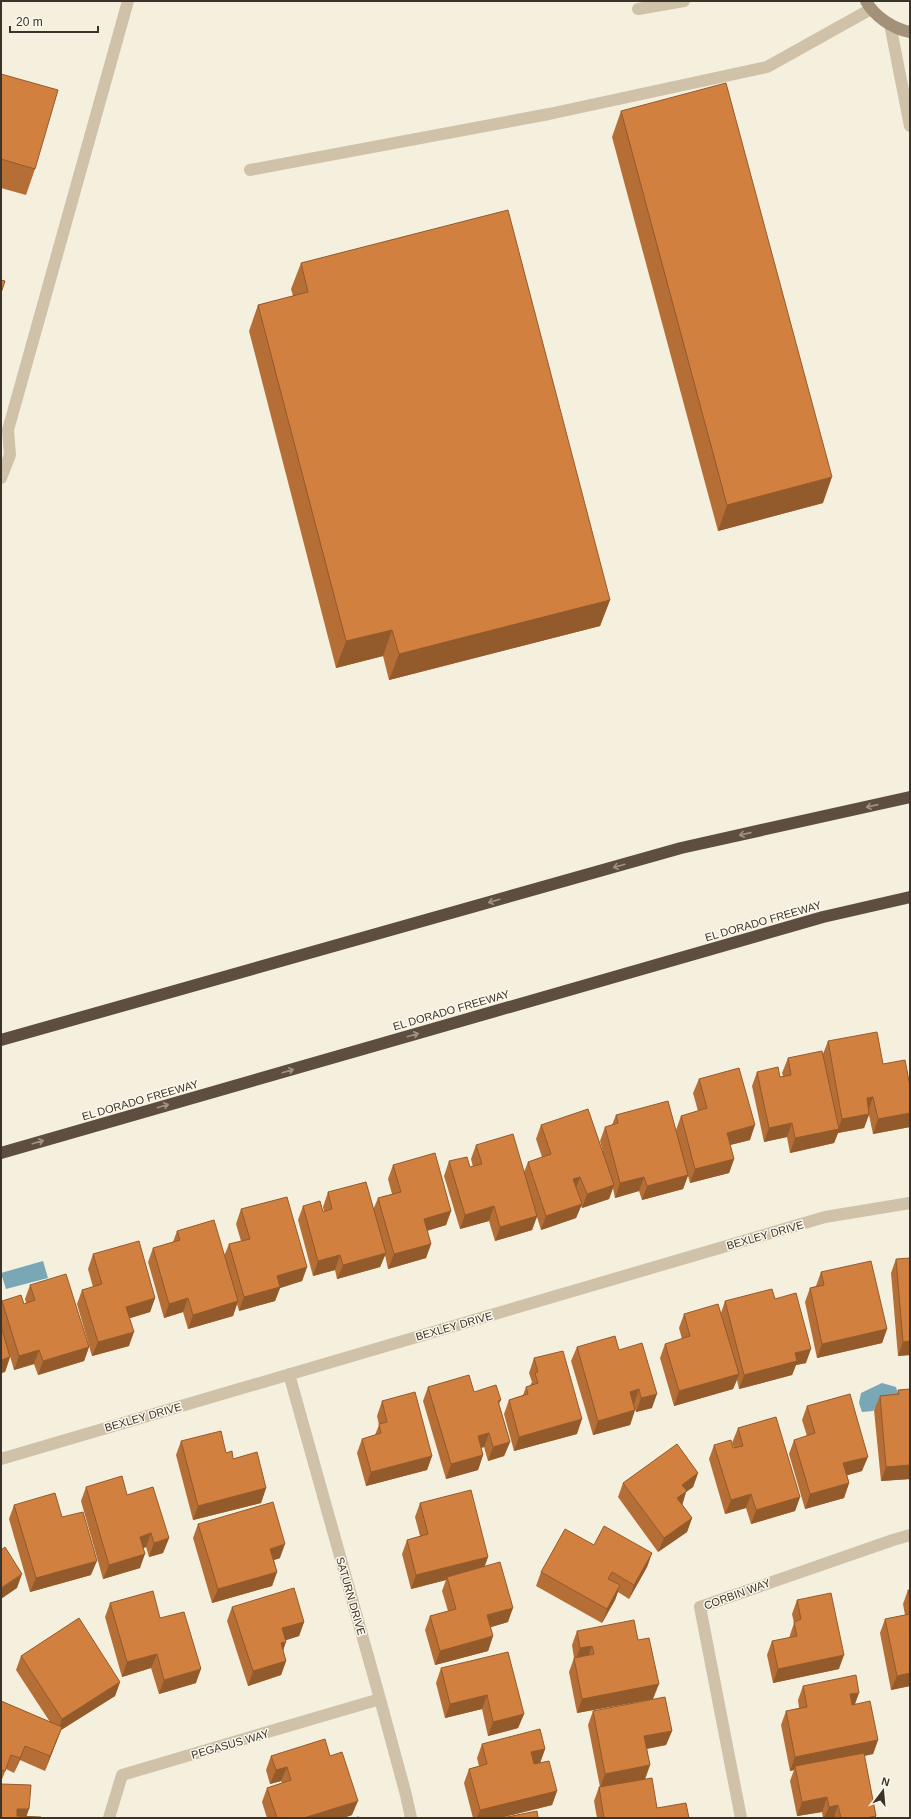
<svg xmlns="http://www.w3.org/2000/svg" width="911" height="1819" viewBox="0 0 911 1819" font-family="Arial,sans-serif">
  <rect width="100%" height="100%" fill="#f5efde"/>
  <path fill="#79a7b5" d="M43,1261L48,1278L6,1289L1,1273Z
    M882,1383L896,1387L898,1394L879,1402L873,1411L862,1412L859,1403L861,1393Z"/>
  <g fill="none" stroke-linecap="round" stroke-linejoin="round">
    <path stroke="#cfc2a8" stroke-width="12" d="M638,9L684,1
      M890,24L910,126
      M250,170L549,114L767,67L871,9
      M1,478L10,455L8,430L128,1"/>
    <path stroke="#cfc2a8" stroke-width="12" d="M289,1374L380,1699L406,1795L411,1818
      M1,1459L825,1217L910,1203
      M109,1818L122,1775L380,1699
      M741,1818L700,1607L893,1540L910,1535"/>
    <path stroke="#a39179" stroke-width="12" d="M866,1C874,16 893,29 910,32"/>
    <path stroke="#5d4e3f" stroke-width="12" d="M1,1040L681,848L910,797
      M1,1153L823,917L910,897"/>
  </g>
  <path fill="#b56e36" d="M1,74L35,169L26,195L1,188Z
    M621,111L823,503L718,531L612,137Z
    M301,263L610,600L600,626L389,680L383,656L336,668L249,331L258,305L293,296L291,289Z
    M828,1041L883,1064L910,1127L873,1134L869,1115L864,1128L838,1133L834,1143L790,1153L787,1137L764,1142L752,1086L757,1072L780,1077L783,1076L782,1073L788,1058L823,1054Z
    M699,1079L750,1140L730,1145L734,1159L729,1173L690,1183L688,1176L683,1189L642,1200L639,1191L615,1198L613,1188L609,1199L582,1208L581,1206L576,1218L541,1230L537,1217L532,1230L495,1241L489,1221L460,1229L444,1176L449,1161L470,1167H473L471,1159L476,1145L524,1172L528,1162L542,1157L536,1139L541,1125L603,1152L600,1141L605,1127L612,1125L616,1115L676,1130L681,1116L698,1111L693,1093Z
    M393,1165L451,1211L446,1225L427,1231L431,1244L426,1258L388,1269L385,1255L380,1267L337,1279L335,1270L313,1276L298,1220L303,1206L323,1212H324L323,1207L328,1192L373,1210L378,1198L392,1194L388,1179Z
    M241,1209L307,1267L302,1281L280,1288L275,1301L239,1311L237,1304L233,1316L188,1329L183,1312L164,1318L148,1262L153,1248L173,1242L177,1231L224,1256L229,1244L241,1241L236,1224Z
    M93,1254L155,1298L150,1312L130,1318L129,1346L92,1356L77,1304L82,1290L93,1287L88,1269Z
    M896,1259L910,1355L898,1356L891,1273Z
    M821,1272L887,1329L882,1343L817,1358L805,1302L810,1288L816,1286Z
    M30,1285L89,1347L84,1361L38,1375L34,1364L14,1370L10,1356V1357L5,1372L1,1373V1303L2,1301L24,1304L26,1303L25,1299Z
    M775,1299L806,1363L796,1365L792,1375L739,1389L737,1380L733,1389L674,1406L660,1358L665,1344L682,1339L679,1328L684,1314L721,1313L725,1301Z
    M577,1347L619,1350L652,1408L636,1412L633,1404L635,1410L630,1425L593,1435L571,1361Z
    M534,1358L577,1434L514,1451L504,1414L509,1400L523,1395L526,1387L530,1386L532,1382L529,1373Z
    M428,1387L474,1392L501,1400L499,1404L510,1442L504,1456L488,1461L484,1447L481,1448L483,1455L478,1470L446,1479L423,1401Z
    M898,1390L910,1479L881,1481L874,1410L880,1396L897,1394Z
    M382,1401L432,1456L427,1470L366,1486L357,1453L362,1439L375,1435L379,1425L377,1416Z
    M807,1406L862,1471L847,1475L849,1483L844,1498L805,1509L789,1454L794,1440L807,1436L802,1420Z
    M738,1428L800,1497L795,1511L751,1524L746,1508L725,1514L709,1459L714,1445L734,1448L732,1443Z
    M181,1441L226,1453L266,1488L261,1503L193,1520L176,1455Z
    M698,1473L693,1487L686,1492L682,1504L692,1518L687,1532L658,1552L618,1497L623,1483Z
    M86,1487L127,1495L169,1538L163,1553L149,1557L146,1547L143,1548L140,1568L103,1579L81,1501Z
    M420,1503L488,1557L484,1567L508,1622L490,1627L493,1636L488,1651L435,1665L425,1630L430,1616L448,1611L442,1591L446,1580L411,1589L402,1554L407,1540L420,1536L415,1517Z
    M14,1505L91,1575L30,1592L9,1519Z
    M198,1524L280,1558L274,1560L277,1572L272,1586L212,1603L193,1538Z
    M594,1545L652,1553L647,1567L629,1599L618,1592L615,1600L602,1623L536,1586L541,1572Z
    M908,1590H910V1686L891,1690L880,1633L885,1619L905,1615L903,1604Z
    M797,1600L839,1669L773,1683L767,1655L772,1641L789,1638L794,1623L792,1614Z
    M110,1603L160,1618L196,1683L159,1694L151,1668L122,1677L105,1617Z
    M232,1607L304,1622L299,1636L286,1640L283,1651L286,1661L281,1675L248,1686L227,1621Z
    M577,1631L638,1640L653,1699L577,1713L569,1672L574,1658L572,1645Z
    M21,1656L120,1682L115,1696L61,1730L45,1771L20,1760L14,1773L6,1769L1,1782V1701L50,1722L16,1670Z
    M441,1668L524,1714L518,1728L488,1736L482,1709L445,1718L436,1683Z
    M803,1686L855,1704L878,1740L873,1754L864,1756L876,1816V1818H823L822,1812L797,1816L790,1781L794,1770L790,1771L781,1725L786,1711L799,1708L798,1700Z
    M593,1711L672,1731L666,1745L647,1749L650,1765L645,1780L657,1808L689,1818H597L594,1801L599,1787H600L588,1725Z
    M482,1744L545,1749L540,1763L557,1791L552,1805L500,1818H473L464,1783L469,1769L479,1766L477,1758Z
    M271,1756H330L352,1815L343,1818H267L262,1802L267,1788L282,1783L281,1781L270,1784L266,1770Z"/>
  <path fill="#935a2c" d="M832,477L823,503L718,531L727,505Z
    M610,600L600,626L389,680L399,654Z
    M392,630L383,656L336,668L346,641Z
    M873,1097L868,1111L867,1098Z
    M910,1113V1127L873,1134L878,1119Z
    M869,1114L864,1128L838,1133L834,1143L790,1153L795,1138L838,1129L842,1119Z
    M792,1123L787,1137L764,1142L769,1128Z
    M755,1125L750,1140L722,1147L727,1133Z
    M734,1159L729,1173L690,1183L695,1169Z
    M688,1175L683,1189L642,1200L647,1186Z
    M580,1177L575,1191L573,1179Z
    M644,1177L639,1191L615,1198L620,1183Z
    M614,1185L609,1199L582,1208L587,1194Z
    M582,1204L576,1218L541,1230L546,1216Z
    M494,1206L489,1221L460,1229L465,1215Z
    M451,1211L446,1225L419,1233L424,1219Z
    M537,1216L532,1230L495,1241L500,1227Z
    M431,1244L426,1258L388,1269L394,1254Z
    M386,1253L380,1267L337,1279L343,1265Z
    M340,1255L335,1270L313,1276L318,1261Z
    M307,1267L302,1281L280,1288L275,1301L239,1311L244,1297L277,1276Z
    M155,1298L150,1312L121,1321L126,1307Z
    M188,1298L183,1312L164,1318L169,1304Z
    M238,1301L233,1316L188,1329L193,1315Z
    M887,1329L882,1343L817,1358L822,1344Z
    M134,1332L129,1346L92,1356L98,1342Z
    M910,1341V1355L898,1356L903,1342Z
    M89,1347L84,1361L38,1375L43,1361Z
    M811,1349L806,1363L796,1365L792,1375L739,1389L744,1375L795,1353Z
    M39,1350L34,1364L14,1370L19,1356Z
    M10,1357L5,1372L1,1373V1360Z
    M739,1374L733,1389L674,1406L679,1391Z
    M639,1389L634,1404L624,1406L630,1392Z
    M657,1394L652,1408L636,1412L641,1398Z
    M635,1410L630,1425L593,1435L598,1421Z
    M582,1419L577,1434L514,1451L519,1437Z
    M489,1433L484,1447L473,1450L478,1436Z
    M510,1442L504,1456L488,1461L493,1447Z
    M483,1455L478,1470L446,1479L451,1464Z
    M432,1456L427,1470L366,1486L371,1472Z
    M868,1457L862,1471L838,1478L843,1463Z
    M910,1465V1479L881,1481L886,1467Z
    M698,1473L693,1487L686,1492L682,1506L672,1513L682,1485Z
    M849,1483L844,1498L805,1509L810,1494Z
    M266,1488L261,1503L193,1520L198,1506Z
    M751,1494L746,1508L725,1514L731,1500Z
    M800,1497L795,1511L751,1524L756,1510Z
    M692,1518L687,1532L658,1552L664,1538Z
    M151,1533L146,1547L135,1551L140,1537Z
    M169,1538L163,1553L149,1557L154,1543Z
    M285,1544L280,1558L265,1563L270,1549Z
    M652,1553L647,1567L629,1599L634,1585Z
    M145,1554L140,1568L103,1579L109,1565Z
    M488,1557L483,1571L447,1577L446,1580L411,1589L416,1575Z
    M97,1561L91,1575L30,1592L36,1578Z
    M277,1572L272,1586L212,1603L218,1589Z
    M22,1574L17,1588L1,1599V1588Z
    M620,1585L615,1600L602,1623L607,1609Z
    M513,1608L508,1622L482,1630L487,1615Z
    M304,1622L299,1636L277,1643L282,1628Z
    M493,1636L488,1651L435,1665L440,1651Z
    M286,1642L281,1656V1643Z
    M592,1646L587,1660L575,1662L580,1648Z
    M157,1654L151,1668L122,1677L127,1662Z
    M844,1655L839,1669L773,1683L778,1669Z
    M286,1661L281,1675L248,1686L253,1671Z
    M201,1669L196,1683L159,1694L164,1680Z
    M910,1673V1686L891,1690L897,1676Z
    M120,1682L115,1696L61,1730L45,1771L62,1719Z
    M659,1684L653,1699L577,1713L582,1699Z
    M859,1693L854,1707L845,1709L850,1694Z
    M487,1695L482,1709L445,1718L450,1704Z
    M524,1714L518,1728L488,1736L493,1722Z
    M672,1731L666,1745L639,1750L644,1736Z
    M878,1740L873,1754L796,1770L795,1766L794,1770L790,1771L795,1757Z
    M25,1746L20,1760L14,1773L20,1758Z
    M545,1749L540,1763L526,1766L531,1752Z
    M650,1765L644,1780L600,1788L605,1774Z
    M287,1767L281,1781L270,1784L276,1770Z
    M557,1791L552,1805L500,1818H477L480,1810Z
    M827,1797L822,1812L797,1816L802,1802Z
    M358,1801L352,1815L343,1818H304Z
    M838,1805L834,1818H824L829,1807Z
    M17,1809H29L26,1818H14Z
    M876,1816V1818H866Z"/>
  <path fill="#d2803f" stroke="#935a2c" d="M1,74L58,90L35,169L1,159Z
    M726,83L832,477L727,505L621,111Z
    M508,210L610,600L399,654L392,630L346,641L258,305L308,292L301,263Z
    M1,280L5,281L1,293Z
    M877,1032L883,1064L905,1060L910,1086V1113L878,1119L873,1097L867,1098L869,1114L842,1119L828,1041Z
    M822,1051L839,1129L795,1138L792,1123L769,1128L757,1072L778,1067L780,1077L791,1075L788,1058Z
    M739,1068L755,1125L727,1133L734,1159L695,1169L681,1116L707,1108L699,1079Z
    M668,1101L688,1175L647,1186L644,1177L620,1183L605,1127L618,1123L616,1115Z
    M588,1109L614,1185L587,1194L580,1177L573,1179L582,1204L546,1216L528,1162L551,1154L541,1125Z
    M513,1134L537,1216L500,1227L494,1206L465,1215L449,1161L467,1157L470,1167L482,1164L476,1145Z
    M435,1153L451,1211L424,1219L431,1244L394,1254L378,1198L401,1192L393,1165Z
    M366,1182L386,1253L343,1265L340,1255L318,1261L303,1206L320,1201L323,1212L332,1209L328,1192Z
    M287,1197L307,1267L277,1276L280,1287L244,1297L229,1244L250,1239L241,1209Z
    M214,1220L238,1301L193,1315L188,1298L169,1304L153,1248L180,1240L177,1231Z
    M139,1241L155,1298L126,1307L134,1332L98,1342L82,1290L102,1284L93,1254Z
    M910,1258V1341L903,1342L896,1259Z
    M871,1261L887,1329L822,1344L810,1288L824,1285L821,1272Z
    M66,1274L89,1347L43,1361L39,1350L19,1356L2,1301L21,1295L24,1304L35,1300L30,1285Z
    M772,1289L775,1299L796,1293L811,1349L795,1353L797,1361L744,1375L725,1301Z
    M718,1304L739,1374L679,1391L665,1344L690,1336L684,1314Z
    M1,1326L10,1357L1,1360Z
    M615,1336L619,1350L642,1343L657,1394L641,1398L639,1389L630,1392L635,1410L598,1421L577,1347Z
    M563,1351L582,1419L519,1437L509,1400L528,1394L526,1387L538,1383L535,1373L538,1372L534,1358Z
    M469,1375L474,1392L496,1385L501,1400L498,1401L510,1442L493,1447L489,1433L478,1436L483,1455L451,1464L428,1387Z
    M910,1389V1465L886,1467L880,1396L899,1394L898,1390Z
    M415,1392L432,1456L371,1472L362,1439L381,1433L379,1424L387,1422L382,1401Z
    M850,1394L868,1457L843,1463L849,1483L810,1494L794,1440L815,1433L807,1406Z
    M776,1417L800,1497L756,1510L751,1494L731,1500L714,1445L731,1440L733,1448L743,1446L738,1428Z
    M221,1431L226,1453L232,1451L233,1459L257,1452L266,1488L198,1506L181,1441Z
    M677,1444L698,1473L682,1485L687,1491L677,1498L692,1518L664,1538L623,1483Z
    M122,1476L127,1495L153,1487L169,1538L154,1543L151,1533L140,1537L145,1554L109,1565L86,1487Z
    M471,1490L488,1557L416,1575L407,1540L428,1534L420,1503Z
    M55,1493L62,1517L83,1512L97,1561L36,1578L14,1505Z
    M273,1502L285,1544L270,1549L277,1572L218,1589L198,1524Z
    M604,1526L652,1553L634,1585L612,1572L608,1579L620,1585L607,1609L541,1572L565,1529L594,1545Z
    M5,1547L22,1574L1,1588V1550Z
    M500,1562L513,1608L487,1615L493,1636L440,1651L430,1616L456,1609L447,1577Z
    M294,1588L304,1622L282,1628L286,1642L281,1643L286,1661L253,1671L232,1607Z
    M908,1590H910V1598Z
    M153,1591L160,1618L184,1612L201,1669L164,1680L157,1654L127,1662L110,1603Z
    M831,1593L844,1655L778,1669L772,1641L797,1636L794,1622L801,1619L797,1600Z
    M910,1614V1673L897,1676L885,1619Z
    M79,1618L120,1682L62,1719L21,1656Z
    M634,1620L638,1640L649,1638L659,1684L582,1699L574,1658L594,1654L592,1646L580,1648L577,1631Z
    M508,1652L524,1714L493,1722L487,1695L450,1704L441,1668Z
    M856,1675L859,1693L850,1694L852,1705L870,1701L878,1740L795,1757L786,1711L807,1707L803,1686Z
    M665,1697L672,1731L644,1736L650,1765L605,1774L593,1711Z
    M1,1701L62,1727L50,1756L25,1746L20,1758L11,1755L5,1771L1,1770Z
    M540,1729L545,1749L531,1752L534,1764L549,1761L557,1791L480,1810L469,1769L487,1764L482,1744Z
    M325,1739L330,1756L342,1752L358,1801L304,1818H277L267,1788L291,1780L287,1767L276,1770L271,1756Z
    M864,1753L876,1816L866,1818H841L838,1805L829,1807L827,1797L802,1802L795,1766Z
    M652,1778L657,1808L686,1803L689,1818H604L599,1787Z
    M1,1784L31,1785L29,1809H17V1816L41,1817V1818H1Z
    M537,1811L538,1818H502Z
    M359,1817V1818H352Z"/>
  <defs><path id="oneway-shaft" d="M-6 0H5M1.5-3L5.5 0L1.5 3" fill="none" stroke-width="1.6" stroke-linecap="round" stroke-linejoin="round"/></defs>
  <g stroke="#9d9284">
    <use href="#oneway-shaft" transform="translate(872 806) rotate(167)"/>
    <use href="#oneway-shaft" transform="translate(745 834) rotate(167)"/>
    <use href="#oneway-shaft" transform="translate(619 866) rotate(164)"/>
    <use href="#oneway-shaft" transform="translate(494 901) rotate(164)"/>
    <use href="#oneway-shaft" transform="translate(413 1035) rotate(-16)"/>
    <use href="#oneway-shaft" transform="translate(288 1071) rotate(-16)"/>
    <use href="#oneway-shaft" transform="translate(163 1106) rotate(-16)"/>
    <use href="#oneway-shaft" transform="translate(38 1142) rotate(-16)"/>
  </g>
  <g text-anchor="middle" stroke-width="3" stroke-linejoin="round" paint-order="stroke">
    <g font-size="11" fill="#3b3229" stroke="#fcf7eb">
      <text transform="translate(763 921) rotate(-16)" y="4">EL DORADO FREEWAY</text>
      <text transform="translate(451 1010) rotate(-16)" y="4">EL DORADO FREEWAY</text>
      <text transform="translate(140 1100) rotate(-16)" y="4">EL DORADO FREEWAY</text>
      <text transform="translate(765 1235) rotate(-16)" y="4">BEXLEY DRIVE</text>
      <text transform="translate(454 1326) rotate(-16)" y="4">BEXLEY DRIVE</text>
      <text transform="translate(143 1417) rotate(-16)" y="4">BEXLEY DRIVE</text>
      <text transform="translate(737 1594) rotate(-20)" y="4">CORBIN WAY</text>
      <text transform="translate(351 1596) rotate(74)" y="4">SATURN DRIVE</text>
      <text transform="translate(230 1744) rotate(-16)" y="4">PEGASUS WAY</text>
    </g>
  </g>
  <rect width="911" height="1819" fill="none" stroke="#3b3229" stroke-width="4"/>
  <g transform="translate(883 1791) rotate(16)" stroke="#fcf7eb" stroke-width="3" paint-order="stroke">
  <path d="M0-3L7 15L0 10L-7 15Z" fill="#3b3229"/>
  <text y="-6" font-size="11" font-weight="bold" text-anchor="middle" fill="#3b3229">N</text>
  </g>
  <path d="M10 26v6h88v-6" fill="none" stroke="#3b3229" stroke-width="2"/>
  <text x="16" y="26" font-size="12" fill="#3b3229" stroke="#fcf7eb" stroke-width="3" paint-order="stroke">20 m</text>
</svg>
